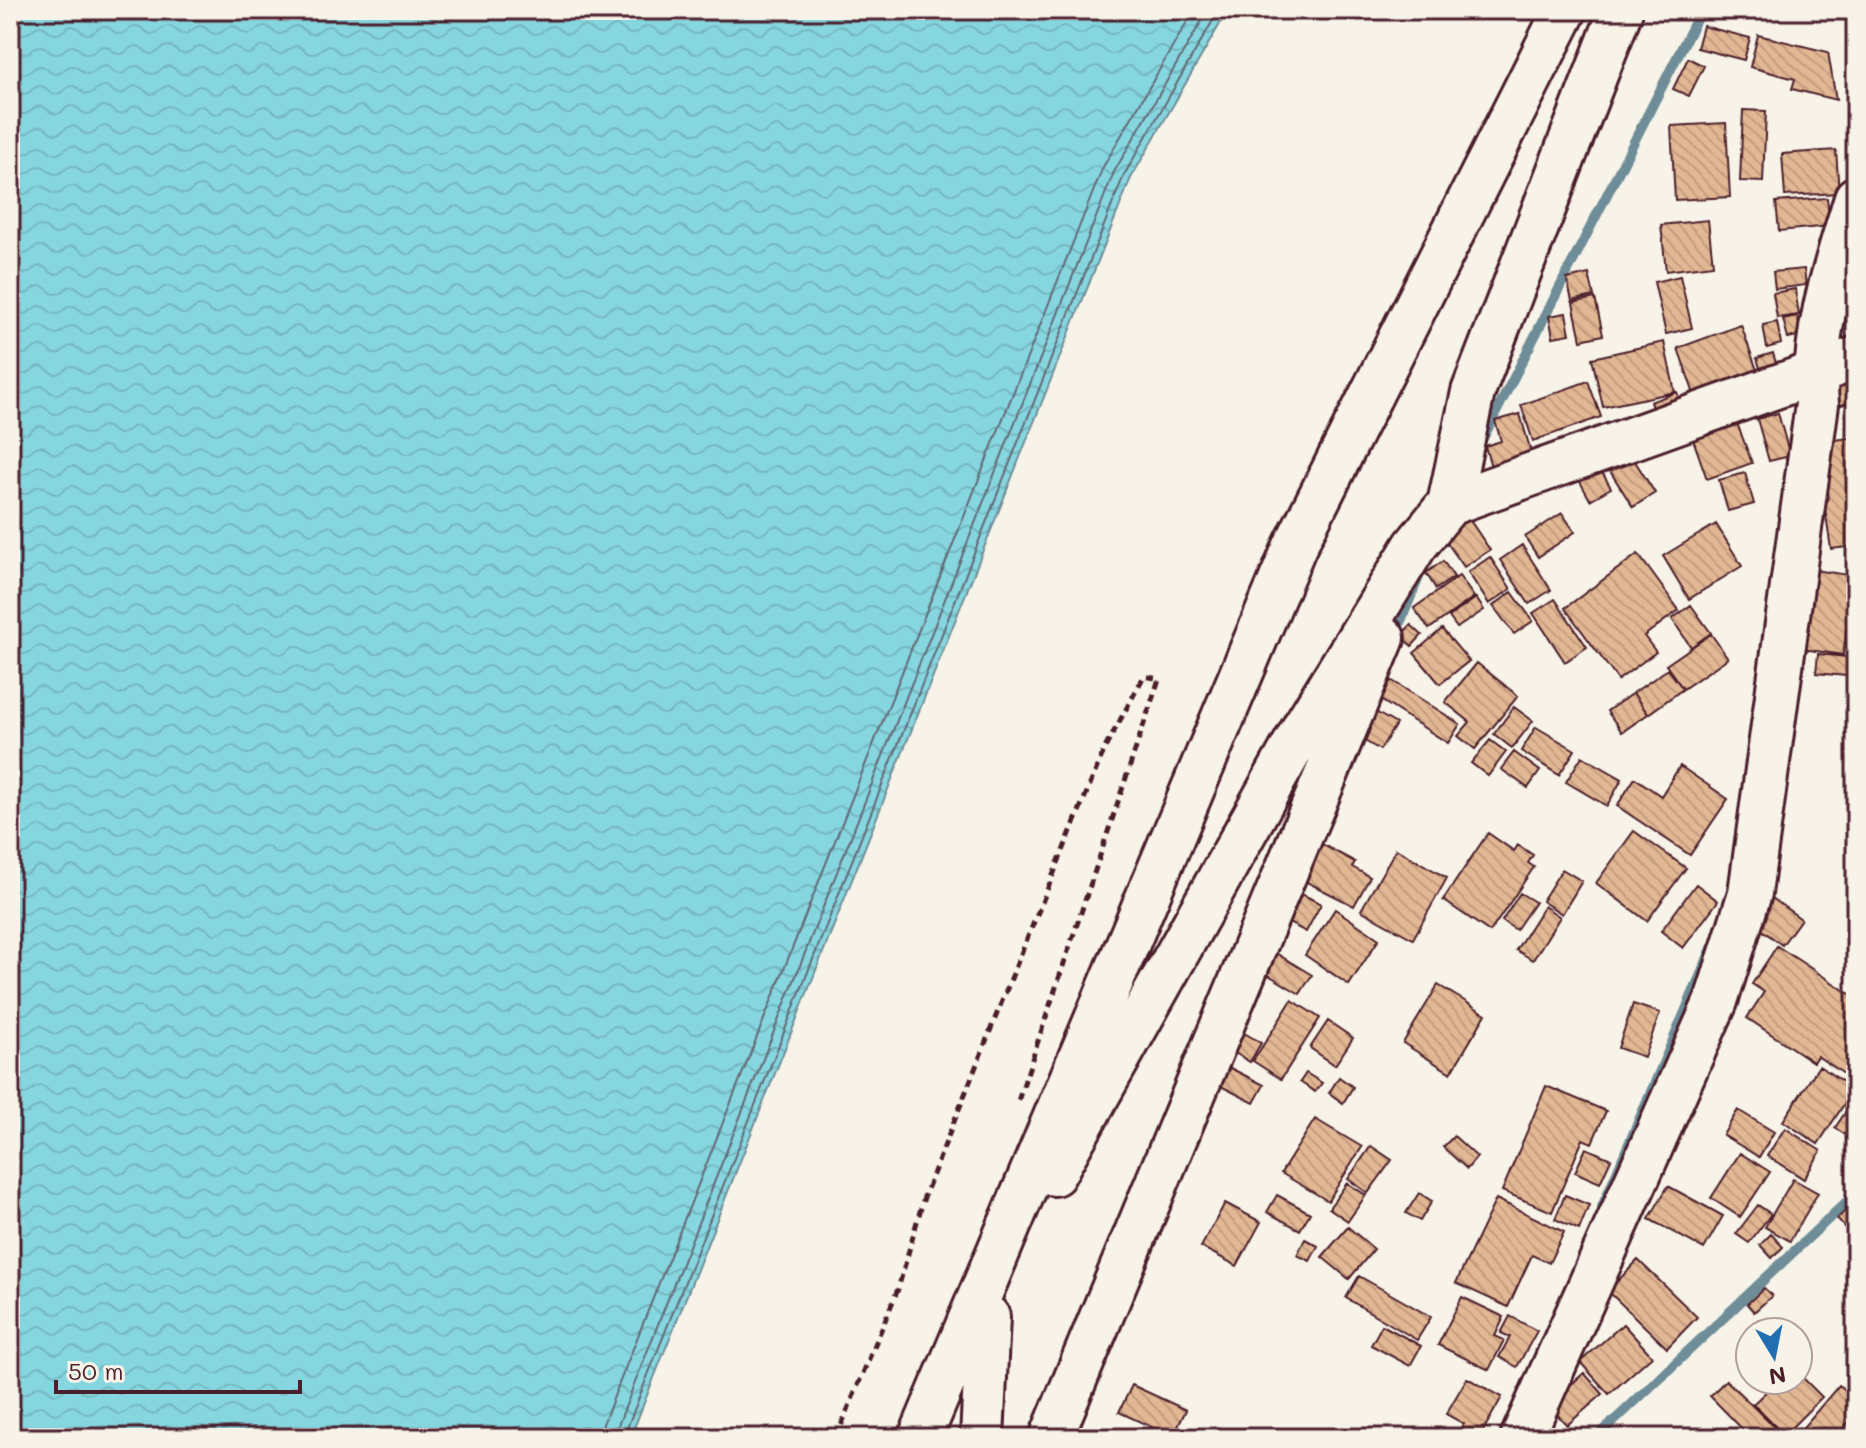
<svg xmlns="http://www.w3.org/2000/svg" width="1866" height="1448" viewBox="0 0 1866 1448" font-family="Mali,sans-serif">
  <defs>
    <pattern id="water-waves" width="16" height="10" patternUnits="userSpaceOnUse" patternTransform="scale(2)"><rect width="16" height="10" fill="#86d6e0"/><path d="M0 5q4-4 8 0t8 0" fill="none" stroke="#75b7c0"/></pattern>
    <pattern id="building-back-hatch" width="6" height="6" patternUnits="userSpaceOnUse" patternTransform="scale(2)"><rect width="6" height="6" fill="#e2b793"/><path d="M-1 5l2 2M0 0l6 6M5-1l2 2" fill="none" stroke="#c39d7f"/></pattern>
  </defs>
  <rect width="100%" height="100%" fill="#f7f3e8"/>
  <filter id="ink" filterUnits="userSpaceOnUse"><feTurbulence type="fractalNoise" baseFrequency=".0125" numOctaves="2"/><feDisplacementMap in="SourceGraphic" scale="16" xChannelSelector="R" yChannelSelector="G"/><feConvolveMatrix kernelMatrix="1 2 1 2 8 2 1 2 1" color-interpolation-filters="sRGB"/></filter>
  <g filter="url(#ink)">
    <path fill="url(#water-waves)" stroke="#6e8d98" stroke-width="2" d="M10,10H1228L1131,178L630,1438H10Z"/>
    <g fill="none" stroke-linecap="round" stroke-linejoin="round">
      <path stroke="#626873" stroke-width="2" d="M601,1438L603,1424L1103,167L1194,10
        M613,1438L1114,172L1208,10
        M623,1438L1124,175L1219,10"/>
      <path stroke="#6e8d98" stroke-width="10" d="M1479,446L1701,10
        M1395,635L1421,572
        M1602,1207L1713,946
        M1596,1438L1856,1193"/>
    </g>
    <path fill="url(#building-back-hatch)" stroke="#4a1f2b" stroke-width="2" d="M1703,26L1750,38L1744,60L1697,48Z
      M1758,35L1828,52L1836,100L1792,89L1795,79L1750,67Z
      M1688,58L1704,66L1689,96L1673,89Z
      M1743,110L1766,111L1763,182L1740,181Z
      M1726,123L1730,197L1675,200L1671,126Z
      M1836,150L1839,193L1785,196L1782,154Z
      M1827,198L1830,226L1779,231L1776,202Z
      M1708,220L1713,265L1666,271L1661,225Z
      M1804,269L1806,285L1775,289L1773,272Z
      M1589,274L1594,296L1572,301L1567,279Z
      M1680,276L1692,328L1666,334L1654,282Z
      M1795,289L1799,315L1777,318L1773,293Z
      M1595,298L1603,335L1581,340L1573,303Z
      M1566,313L1570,334L1553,337L1549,316Z
      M1797,316L1802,335L1788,338L1783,319Z
      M1777,322L1781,344L1767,348L1763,325Z
      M1741,325L1759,376L1696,400L1678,348Z
      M1664,342L1675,392L1603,407L1592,358Z
      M1773,353L1780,377L1764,382L1757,358Z
      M1856,378V400L1833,408L1826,389Z
      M1588,381L1601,417L1533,441L1521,405Z
      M1677,392L1685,415L1658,424L1650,402Z
      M1778,413L1790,456L1769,461L1757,419Z
      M1520,414L1533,459L1492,470L1485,446L1501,441L1495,421Z
      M1737,423L1752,463L1707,479L1693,439Z
      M1856,437V546L1831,549L1815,443Z
      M1631,455L1655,493L1633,507L1608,468Z
      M1599,467L1611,488L1590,500L1578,478Z
      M1745,473L1754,504L1728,511L1719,480Z
      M1562,513L1575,532L1538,557L1525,537Z
      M1467,516L1490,550L1464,567L1441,534Z
      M1716,524L1742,566L1689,599L1663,556Z
      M1522,545L1551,590L1529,604L1500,560Z
      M1638,554L1679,610L1644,636L1656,652L1618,680L1565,608Z
      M1490,557L1511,589L1489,604L1468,572Z
      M1443,561L1454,577L1436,589L1426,573Z
      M1801,568L1855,576L1843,655L1789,647Z
      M1459,576L1474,597L1429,629L1414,608Z
      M1512,592L1533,621L1514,634L1493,606Z
      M1476,598L1484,610L1457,628L1449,617Z
      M1555,599L1587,647L1565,662L1533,613Z
      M1691,605L1711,633L1691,647L1672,619Z
      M1411,625L1422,635L1412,646L1400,636Z
      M1442,629L1469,661L1440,684L1414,653Z
      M1711,634L1728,658L1683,689L1666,665Z
      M1818,654L1856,658V677L1816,673Z
      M1477,663L1518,696L1475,749L1458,736L1470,722L1445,702Z
      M1668,669L1683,689L1648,714L1633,693Z
      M1391,680L1460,724L1448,743L1379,699Z
      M1633,693L1648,714L1622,732L1607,711Z
      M1514,707L1533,721L1512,748L1494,734Z
      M1374,711L1396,724L1380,750L1358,737Z
      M1536,727L1575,750L1559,775L1521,751Z
      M1490,740L1506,752L1488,776L1471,763Z
      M1514,752L1540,771L1528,788L1501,769Z
      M1582,756L1622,779L1607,806L1566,782Z
      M1680,766L1728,799L1690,855L1617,806L1635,778L1661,796Z
      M1634,831L1686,868L1647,921L1596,883Z
      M1488,833L1514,851L1518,845L1533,855L1528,863L1534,867L1490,932L1443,900Z
      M1314,840L1355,862L1352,867L1370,877L1354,906L1295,876Z
      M1396,849L1447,878L1413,939L1361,910Z
      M1562,869L1582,881L1562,914L1542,901Z
      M1696,884L1718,901L1683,948L1661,931Z
      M1296,891L1321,904L1306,932L1281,919Z
      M1520,893L1535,902L1516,930L1502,921Z
      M1772,898L1801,919L1782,945L1753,923Z
      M1544,906L1560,917L1533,960L1516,950Z
      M1335,909L1379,939L1349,985L1305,955Z
      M1777,946L1856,998L1851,1005L1856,1008V1082L1817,1056L1813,1062L1747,1018L1764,992L1752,984Z
      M1274,952L1312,975L1300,994L1262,971Z
      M1438,985L1486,1014L1451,1073L1403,1043Z
      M1292,1000L1320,1018L1281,1079L1253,1061Z
      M1633,1004L1660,1013L1644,1057L1618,1048Z
      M1328,1021L1353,1038L1335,1065L1310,1048Z
      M1241,1031L1261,1043L1250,1062L1230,1050Z
      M1224,1065L1264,1085L1254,1103L1215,1083Z
      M1819,1066L1854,1089L1818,1144L1783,1121Z
      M1306,1073L1322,1083L1315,1092L1300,1082Z
      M1339,1077L1353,1087L1343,1103L1329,1093Z
      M1546,1086L1606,1111L1592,1143L1583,1139L1552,1212L1502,1191Z
      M1856,1096V1142L1835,1128Z
      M1738,1110L1774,1132L1759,1157L1723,1135Z
      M1315,1119L1362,1147L1328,1201L1281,1173Z
      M1785,1128L1821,1151L1804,1179L1767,1156Z
      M1454,1136L1477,1157L1467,1169L1443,1147Z
      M1371,1146L1392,1160L1368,1193L1348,1179Z
      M1586,1148L1611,1159L1600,1183L1575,1172Z
      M1740,1153L1770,1172L1740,1217L1711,1198Z
      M1793,1179L1818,1193L1790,1241L1765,1227Z
      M1347,1183L1366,1195L1348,1221L1329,1208Z
      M1668,1186L1723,1216L1704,1249L1649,1219Z
      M1419,1193L1432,1201L1420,1221L1406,1213Z
      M1277,1195L1310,1213L1300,1230L1267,1212Z
      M1565,1195L1589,1205L1579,1230L1555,1219Z
      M1496,1199L1564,1232L1549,1263L1532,1255L1508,1307L1456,1283Z
      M1225,1203L1261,1222L1237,1266L1201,1247Z
      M1758,1205L1771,1214L1749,1243L1736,1234Z
      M1847,1209L1856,1218L1845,1228L1837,1219Z
      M1348,1227L1374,1249L1349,1279L1322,1257Z
      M1771,1234L1783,1247L1772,1258L1760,1245Z
      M1305,1239L1318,1246L1310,1261L1297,1255Z
      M1638,1260L1697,1317L1667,1348L1608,1291Z
      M1359,1276L1431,1317L1417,1340L1346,1298Z
      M1764,1288L1772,1296L1754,1312L1747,1304Z
      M1462,1297L1504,1317L1495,1336L1504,1340L1489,1370L1438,1345Z
      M1510,1316L1537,1331L1517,1367L1499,1357L1510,1337L1501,1333Z
      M1623,1324L1652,1356L1609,1394L1580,1362Z
      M1382,1325L1421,1346L1410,1366L1371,1345Z
      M1584,1373L1603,1394L1567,1425L1548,1405Z
      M1798,1373L1822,1397L1784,1435L1753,1404L1778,1380H1798Z
      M1467,1378L1502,1397L1479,1438L1460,1431L1464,1424L1446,1414Z
      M1726,1380L1775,1428L1765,1438H1751L1710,1396Z
      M1132,1385L1186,1410L1173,1437L1119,1412Z
      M1839,1385L1856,1398V1414L1835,1438H1794Z"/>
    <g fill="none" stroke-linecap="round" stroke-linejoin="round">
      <defs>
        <path id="minor" d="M1449,504L1856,358
          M1054,1174L1305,725L1415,546L1449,504L1473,392L1621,10
          M976,1310L988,1317L982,1438
          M920,1438L1295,546L1565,10
          M1051,1438L1383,638
          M1522,1438L1716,1001L1750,893L1817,404C1811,336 1836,263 1856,198"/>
      </defs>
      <use href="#minor" stroke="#4a1f2b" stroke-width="48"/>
      <path stroke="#4a1f2b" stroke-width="5" stroke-dasharray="8 6" stroke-linecap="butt" d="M836,1438L898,1289L924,1197L1018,961L1105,748L1144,676L1159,679L1017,1104"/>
      <use href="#minor" stroke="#f7f3e8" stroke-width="42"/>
    </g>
  </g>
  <rect width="1866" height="1448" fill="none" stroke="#f7f3e8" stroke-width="40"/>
  <rect x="20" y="20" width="1826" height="1408" fill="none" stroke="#4a1f2b" stroke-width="3" filter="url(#ink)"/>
  <g transform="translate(1774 1356) rotate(170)"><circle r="38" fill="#f7f3e8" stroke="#b29e9c" stroke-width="2"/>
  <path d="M0-6L14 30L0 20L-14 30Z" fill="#1f6fb2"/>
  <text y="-12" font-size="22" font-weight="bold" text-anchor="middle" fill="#4a1f2b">N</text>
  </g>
  <path d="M56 1380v12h244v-12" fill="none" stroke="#4a1f2b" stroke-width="4"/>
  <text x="68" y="1380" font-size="24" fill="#4a1f2b" stroke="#f7f3e8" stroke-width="6" paint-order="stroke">50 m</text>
</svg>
